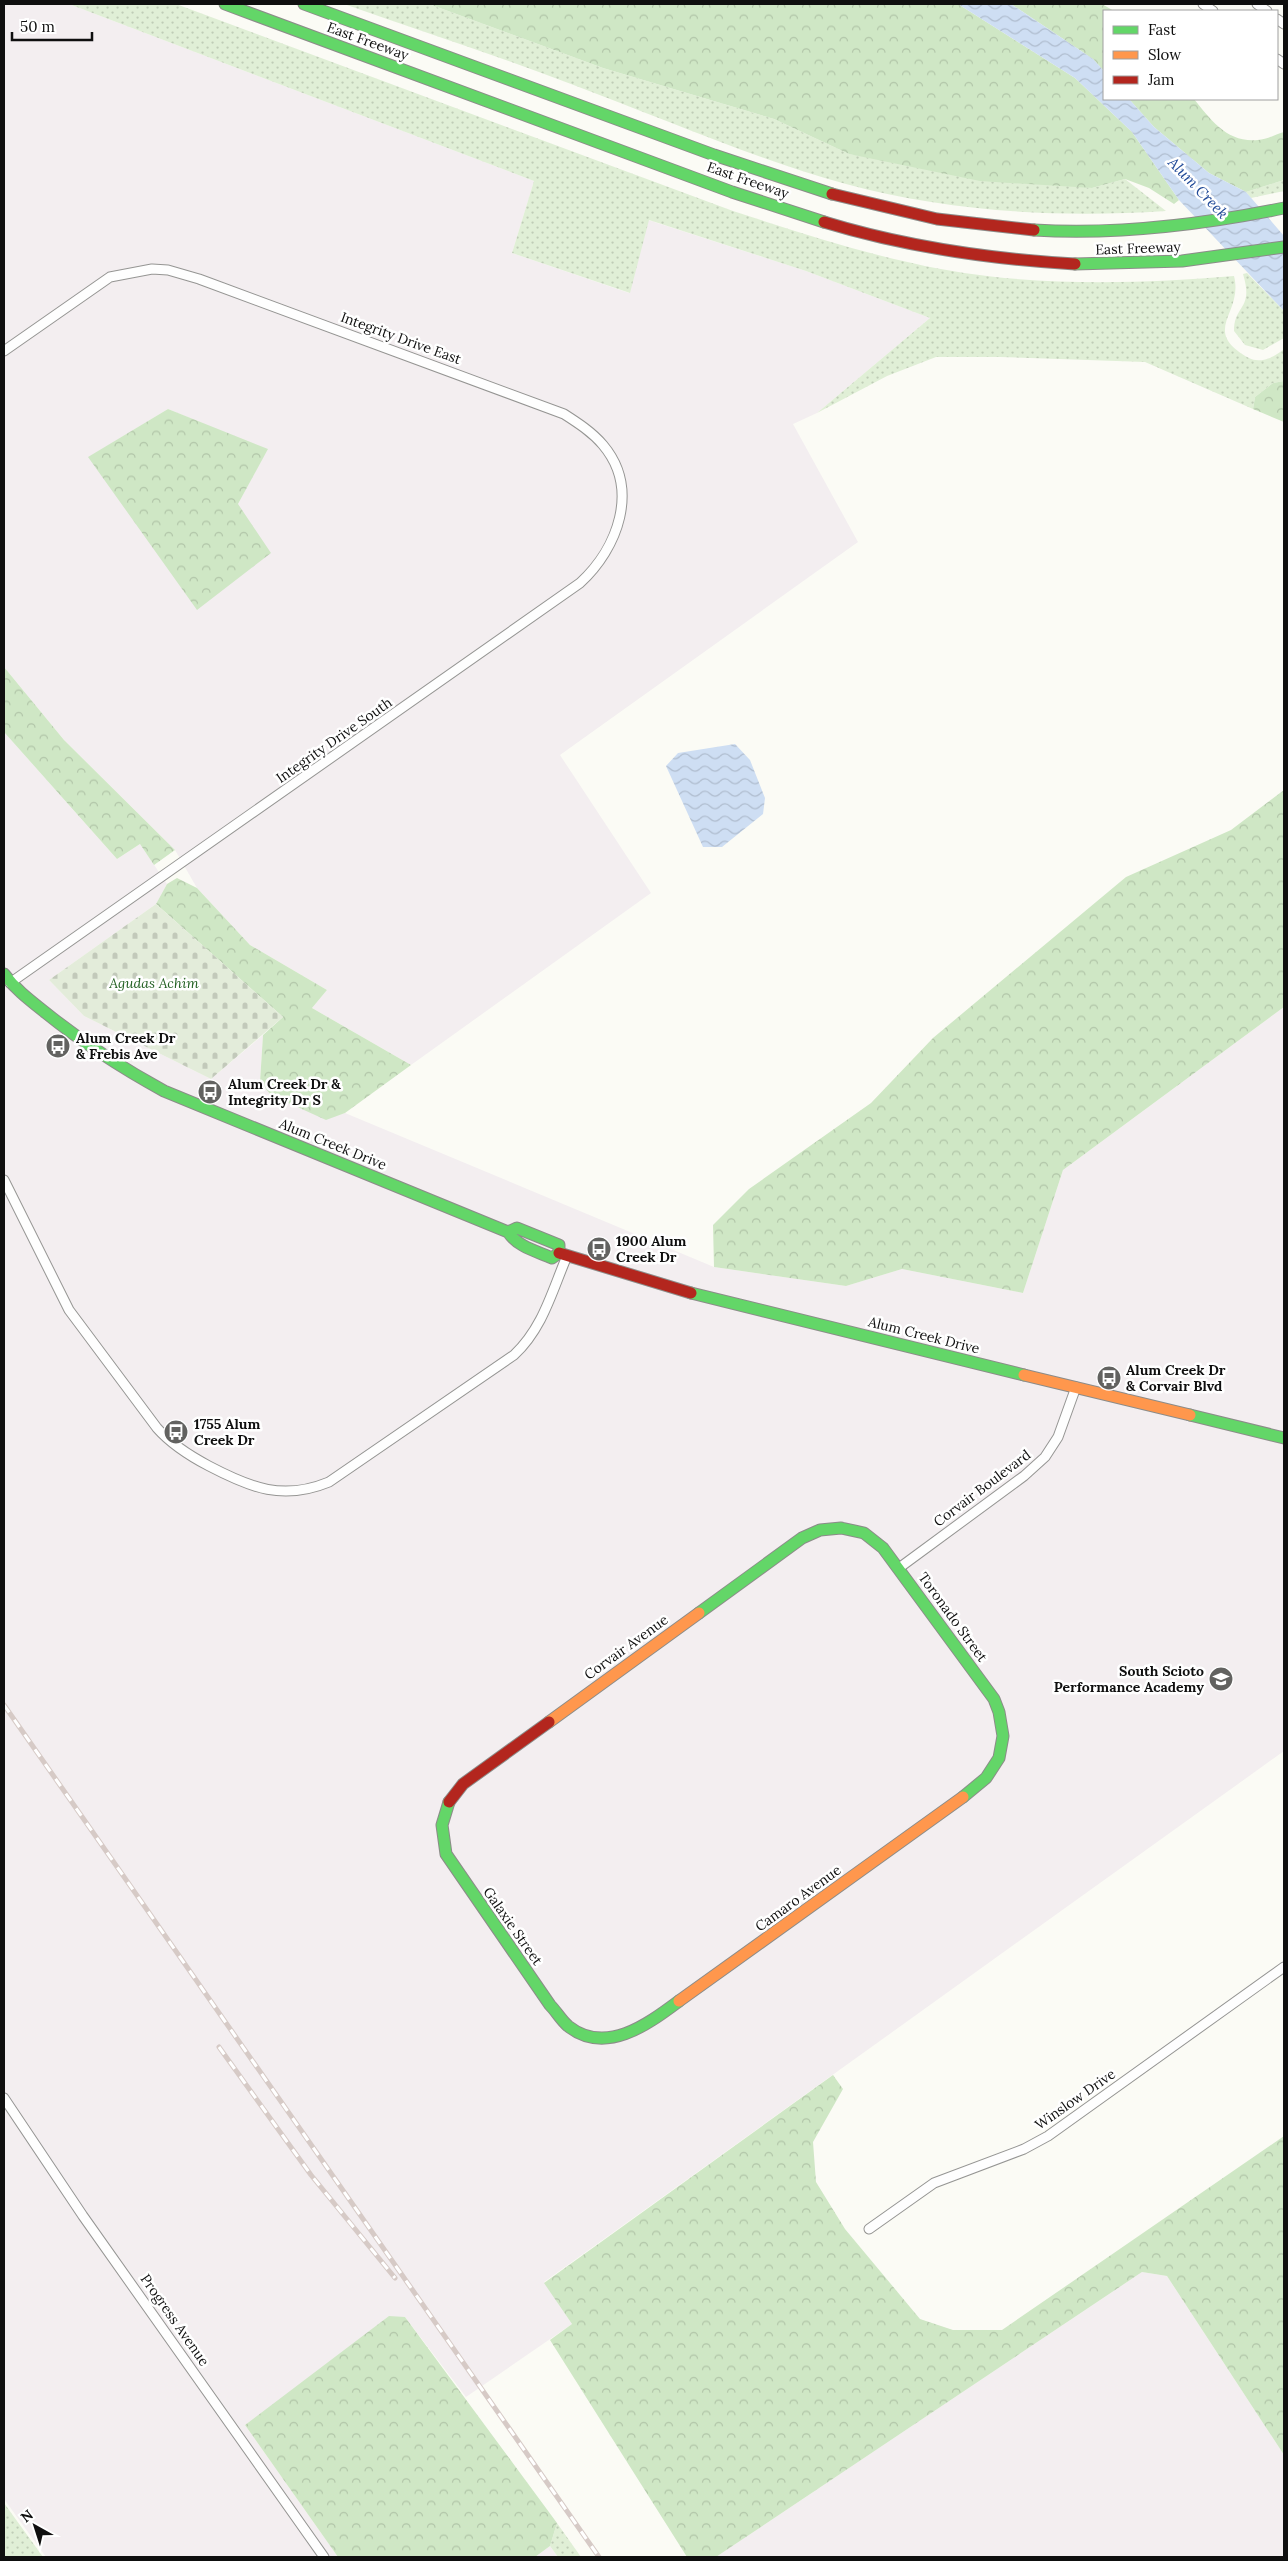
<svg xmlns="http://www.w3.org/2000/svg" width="1288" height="2561" viewBox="0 0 1288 2561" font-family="Lora,serif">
  <defs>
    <pattern id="grass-dots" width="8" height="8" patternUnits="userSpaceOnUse" patternTransform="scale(1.25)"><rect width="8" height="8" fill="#e0efd6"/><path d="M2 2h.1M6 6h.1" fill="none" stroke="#bfccb6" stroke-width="1.8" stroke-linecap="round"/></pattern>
    <pattern id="forest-crowns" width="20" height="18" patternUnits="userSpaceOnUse" patternTransform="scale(1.25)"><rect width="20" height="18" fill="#cfe7c5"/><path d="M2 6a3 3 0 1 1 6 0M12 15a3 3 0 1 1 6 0" fill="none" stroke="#b1c5a8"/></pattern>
    <pattern id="cemetery-stones" width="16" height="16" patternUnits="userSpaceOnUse" patternTransform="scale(1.25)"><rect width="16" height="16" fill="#e3ecda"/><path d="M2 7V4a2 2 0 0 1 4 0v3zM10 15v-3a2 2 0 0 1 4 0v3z" fill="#c2c9ba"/></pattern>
    <pattern id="water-waves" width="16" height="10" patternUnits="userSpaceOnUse" patternTransform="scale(1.25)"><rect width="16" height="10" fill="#cedef3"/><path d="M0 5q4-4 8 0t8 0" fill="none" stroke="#b0bdcf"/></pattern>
  </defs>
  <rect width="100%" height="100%" fill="#fbfbf5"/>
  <path fill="#f3eef0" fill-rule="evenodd" d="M4,4H69L534,181L512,253L629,293L648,220L806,271L930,318L817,413L793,424L858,542L560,755L651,893L411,1065L312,1008L327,990L250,945L197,888L175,850L64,740L4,667ZM168,409L267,450L238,504L89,457Z
    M4,732L117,859L140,844L167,884L156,904L49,980L84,1016L211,1079L263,1035L260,1082L326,1119L345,1113L714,1267L846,1286L902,1269L1023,1293L1063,1170L1284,1007V1751L544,2282L572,2324L466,2397L405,2317L245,2425L338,2557H46L4,2499Z
    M1142,2272L1167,2276L1284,2455V2557H716Z
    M550,2546L558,2557H535Z"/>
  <path fill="url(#grass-dots)" d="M69,4H176L733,211C792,230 851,250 912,263C1014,287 1129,285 1234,276C1244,314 1199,330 1249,358C1260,364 1275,357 1284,349V381L1273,383L1255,397L1253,409L1145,362L1000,357H936L887,376L817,413L930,318L806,271L649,220L630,293L512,253L534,181Z
    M344,4H429L603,68L774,119L849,154L1092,188L1125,179L1166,211C1058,218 950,212 846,184C752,158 662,118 571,84C496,55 420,31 344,4Z
    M1284,180V191L1251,198L1246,192Z
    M1247,273L1284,311V338L1263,350L1245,345L1234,331C1234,304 1254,310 1243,274Z
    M4,2503L43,2557H4Z
    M557,2523L581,2557H558L550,2546Z"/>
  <path fill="url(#forest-crowns)" d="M429,4H958L1075,78L1132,132L1179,200L1174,204L1149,188L1125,179L1092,188L980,181L849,154L774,119L603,68Z
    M1011,4H1102L1114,11H1104V71L1093,59Z
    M1129,99H1194C1211,120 1227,143 1258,140C1266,140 1276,134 1284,132V180L1246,192L1209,173L1154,127Z
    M1284,381V422L1253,409L1255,397L1273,383Z
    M168,409L268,449L238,504L271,553L197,610L88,457Z
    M4,667L64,740L175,850L154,865L140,844L117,859L4,732Z
    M1284,790V1007L1063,1170L1023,1293L902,1269L846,1286L714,1267L713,1225L749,1189L871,1103L933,1038L1126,877L1231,830Z
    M177,878L197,888L250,945L327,990L312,1008L411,1065L345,1113L326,1120L271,1095L260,1082L263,1035L283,1017L156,904L167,884Z
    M833,2075L843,2089L813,2142L816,2182L845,2229L920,2319L953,2330H1002L1284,2136V2455L1167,2276L1142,2272L716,2557H687L550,2340L572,2324L544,2283Z
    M389,2316L405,2317L557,2523L550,2546L535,2557H338L245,2425Z"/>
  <path fill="url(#cemetery-stones)" d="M156,904L283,1017L211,1079L84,1016L49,980Z"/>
  <path fill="url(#water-waves)" d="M958,4H1011L1093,59L1104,71V99H1129L1154,127L1209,173L1246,192L1284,236V311L1179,200L1132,132L1075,78Z
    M735,744L750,760L765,798L763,814L722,847H703L666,766L678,753Z"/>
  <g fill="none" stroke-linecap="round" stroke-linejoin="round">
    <defs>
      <path id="street" d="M1203,4L1213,11
        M1257,4L1267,11
        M1277,19L1284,24
        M1277,59L1284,64
        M4,351L110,277L152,269L168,270L199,279L564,414C578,423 592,432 603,445C640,489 618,548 580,583L10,983
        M4,1180L69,1310L157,1428C172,1445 190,1456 209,1466C251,1488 283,1501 329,1482L514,1355C543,1328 552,1291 567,1256
        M899,1568L1024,1476L1045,1457L1058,1437L1076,1387
        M4,2098L83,2216L324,2557
        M869,2229L934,2183L1024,2149L1048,2136L1284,1967"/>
      <path id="fast" d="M225,4L732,192L824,222
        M304,4L714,155L832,194
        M1034,230C1118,235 1201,225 1284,208
        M1075,264L1182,261L1284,247
        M4,974C16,990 31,1001 46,1013C83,1043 122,1068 164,1091L508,1232C518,1247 536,1251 552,1258L559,1253
        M508,1232L517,1228L559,1245V1253
        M691,1293L1024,1375
        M1190,1415L1284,1438
        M841,1528L864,1533L883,1548L994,1699L999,1712L1003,1736L999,1758L986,1778L963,1797
        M699,1613L802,1538L820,1530L841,1528
        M449,1802L442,1825L446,1854L550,2005C556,2011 561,2020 568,2026C606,2056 648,2024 679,2001"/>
      <path id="slow" d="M1024,1375L1190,1415
        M549,1722L699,1613
        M679,2001L963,1797"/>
      <path id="jam" d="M832,194L937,219L1034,230
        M824,222C906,247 990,259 1075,264
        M559,1253L691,1293
        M449,1802L463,1784L549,1722"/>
    </defs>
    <use href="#street" stroke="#959593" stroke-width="11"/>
    <use href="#fast" stroke="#8c8c89" stroke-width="13"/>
    <use href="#slow" stroke="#8c8c89" stroke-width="13"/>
    <use href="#jam" stroke="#8c8c89" stroke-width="13"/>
    <use href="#street" stroke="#fefefe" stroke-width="9"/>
    <use href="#fast" stroke="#63d668" stroke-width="11"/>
    <use href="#slow" stroke="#ff974d" stroke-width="11"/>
    <use href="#jam" stroke="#b3261e" stroke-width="11"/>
    <defs>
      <path id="rail" d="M4,1705L599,2557
        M219,2047L311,2175L395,2278"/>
    </defs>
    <use href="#rail" stroke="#d6cac6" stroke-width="5"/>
    <use href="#rail" stroke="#fff" stroke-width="3" stroke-dasharray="9" stroke-linecap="butt"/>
  </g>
  <defs>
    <symbol id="bus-disc" viewBox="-11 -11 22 22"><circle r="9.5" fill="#626260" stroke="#fff"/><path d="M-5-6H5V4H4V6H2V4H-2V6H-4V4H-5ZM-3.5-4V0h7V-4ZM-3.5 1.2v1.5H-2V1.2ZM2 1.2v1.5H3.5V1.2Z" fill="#fff"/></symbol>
    <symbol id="school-disc" viewBox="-11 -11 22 22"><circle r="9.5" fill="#626260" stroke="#fff"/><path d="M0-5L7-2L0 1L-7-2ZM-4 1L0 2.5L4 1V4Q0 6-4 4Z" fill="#fff"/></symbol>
  </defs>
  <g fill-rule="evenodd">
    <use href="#bus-disc" x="44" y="1032" width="28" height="28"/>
    <use href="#bus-disc" x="196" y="1078" width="28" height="28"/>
    <use href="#bus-disc" x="585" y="1235" width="28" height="28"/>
    <use href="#bus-disc" x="1095" y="1364" width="28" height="28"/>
    <use href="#bus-disc" x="162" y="1418" width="28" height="28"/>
    <use href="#school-disc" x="1207" y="1665" width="28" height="28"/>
  </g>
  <g text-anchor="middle" stroke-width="5" stroke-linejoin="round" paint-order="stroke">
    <g font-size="14" fill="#0f0f0f" stroke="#fff">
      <text transform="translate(368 41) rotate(20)" y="5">East Freeway</text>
      <text transform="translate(748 180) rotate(19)" y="5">East Freeway</text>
      <text transform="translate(1138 248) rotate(-2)" y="5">East Freeway</text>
      <text transform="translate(401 338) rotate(20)" y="5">Integrity Drive East</text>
      <text transform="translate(334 740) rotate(-35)" y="5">Integrity Drive South</text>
      <text transform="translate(333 1144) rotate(22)" y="5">Alum Creek Drive</text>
      <text transform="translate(924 1335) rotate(14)" y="5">Alum Creek Drive</text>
      <text transform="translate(982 1488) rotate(-37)" y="5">Corvair Boulevard</text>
      <text transform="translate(953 1617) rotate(54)" y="5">Toronado Street</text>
      <text transform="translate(626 1647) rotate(-36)" y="5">Corvair Avenue</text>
      <text transform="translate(798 1898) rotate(-36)" y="5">Camaro Avenue</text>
      <text transform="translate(513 1926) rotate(55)" y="5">Galaxie Street</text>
      <text transform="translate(1075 2099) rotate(-35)" y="5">Winslow Drive</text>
      <text transform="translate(175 2320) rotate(55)" y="5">Progress Avenue</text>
    </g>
    <g font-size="14" font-style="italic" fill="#246224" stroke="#fff">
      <text x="154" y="988">Agudas Achim</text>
    </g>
    <g font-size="14" font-weight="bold" fill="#0f0f0f" stroke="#fff" text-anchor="start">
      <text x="76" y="1043">Alum Creek Dr<tspan x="76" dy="16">&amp; Frebis Ave</tspan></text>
      <text x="228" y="1089">Alum Creek Dr &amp;<tspan x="228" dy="16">Integrity Dr S</tspan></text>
      <text x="616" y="1246">1900 Alum<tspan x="616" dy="16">Creek Dr</tspan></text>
      <text x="1126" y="1375">Alum Creek Dr<tspan x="1126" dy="16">&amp; Corvair Blvd</tspan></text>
      <text x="194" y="1429">1755 Alum<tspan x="194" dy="16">Creek Dr</tspan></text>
      <text x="1204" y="1676" text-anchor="end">South Scioto<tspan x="1204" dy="16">Performance Academy</tspan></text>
    </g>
    <g font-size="15" font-style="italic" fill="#214a98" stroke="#fff">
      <text transform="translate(1198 188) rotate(46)" y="5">Alum Creek</text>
    </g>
  </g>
  <rect width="1288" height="2561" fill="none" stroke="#0f0f0f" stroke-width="10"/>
  <rect x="1103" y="10" width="175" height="90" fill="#ffffff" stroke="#9f9f9f"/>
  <rect x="1113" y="26" width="25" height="8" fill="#63d668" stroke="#9f9f9f"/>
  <text x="1148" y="35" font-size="15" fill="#0f0f0f">Fast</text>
  <rect x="1113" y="51" width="25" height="8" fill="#ff974d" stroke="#9f9f9f"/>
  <text x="1148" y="60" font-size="15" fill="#0f0f0f">Slow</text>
  <rect x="1113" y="76" width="25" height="8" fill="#b3261e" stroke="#9f9f9f"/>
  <text x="1148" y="85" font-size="15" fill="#0f0f0f">Jam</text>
  <g transform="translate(35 2526) rotate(321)" stroke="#ffffff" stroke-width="4" paint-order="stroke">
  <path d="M0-4L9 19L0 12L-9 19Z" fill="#0f0f0f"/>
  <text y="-8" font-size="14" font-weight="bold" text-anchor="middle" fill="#0f0f0f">N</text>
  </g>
  <path d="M12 32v8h80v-8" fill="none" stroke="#0f0f0f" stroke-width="2.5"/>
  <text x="20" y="32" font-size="15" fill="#0f0f0f" stroke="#ffffff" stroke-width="4" paint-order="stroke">50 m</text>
</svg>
